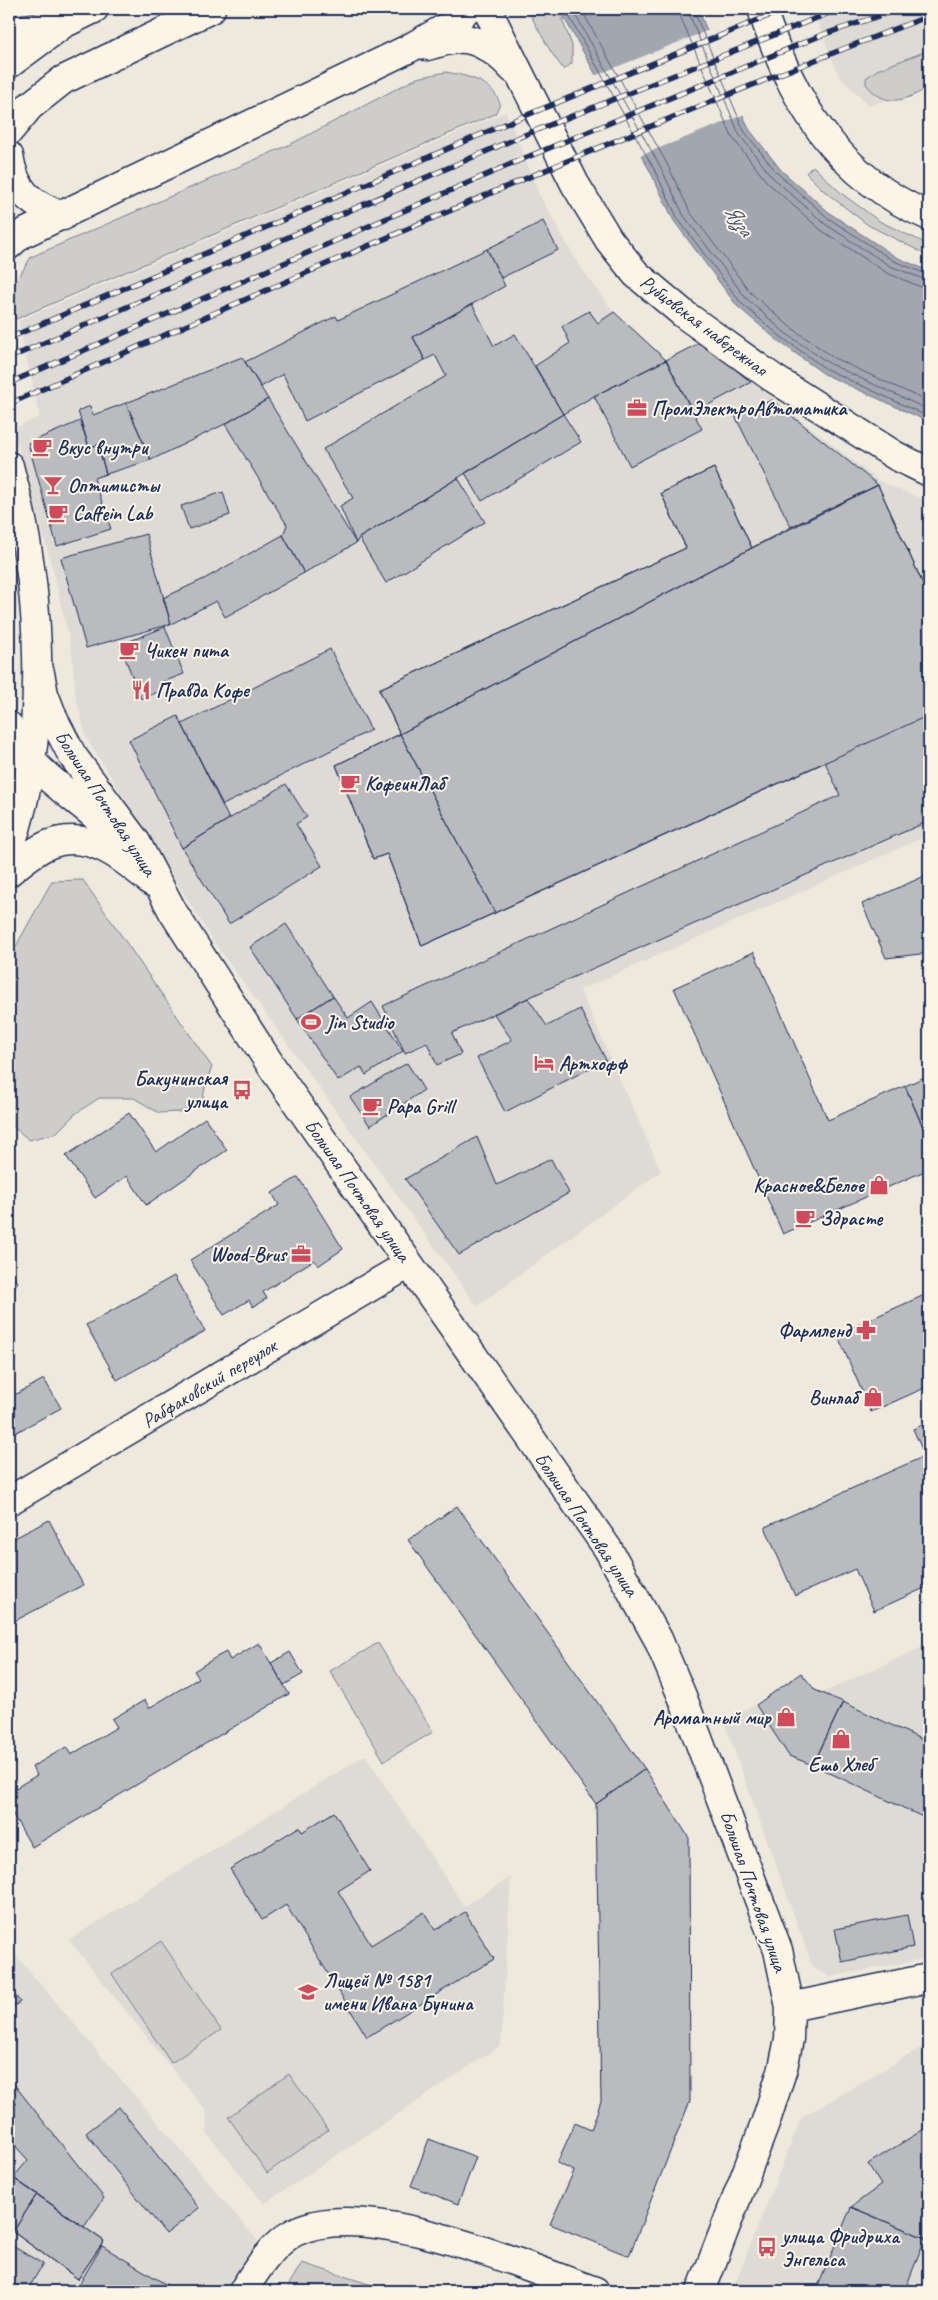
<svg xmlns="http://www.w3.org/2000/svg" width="938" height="2300" viewBox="0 0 938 2300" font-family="Caveat,sans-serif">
  <rect width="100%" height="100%" fill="#eee9dd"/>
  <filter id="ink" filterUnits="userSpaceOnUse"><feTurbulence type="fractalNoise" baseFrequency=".02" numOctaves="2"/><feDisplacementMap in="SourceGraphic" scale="10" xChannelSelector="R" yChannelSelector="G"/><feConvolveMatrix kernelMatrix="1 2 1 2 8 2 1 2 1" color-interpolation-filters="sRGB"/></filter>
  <g filter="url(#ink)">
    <path fill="#dedbd4" d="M812,9H929V84L869,106L839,76Z
      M506,112L540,196L579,265L614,312L666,359L701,342L879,481L929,502V835L580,990L661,1171L477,1306L214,942L86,737L76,698L72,652L53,570L13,429L40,417L18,321Z
      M929,1644V1958L830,1977L813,1968L723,1719L756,1705L815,1690L822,1693Z
      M365,1755L464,1906L511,1877L501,2045L264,2204L207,2133L206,2111L69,1940Z
      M9,1947L257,2240L224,2291H9Z
      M929,2043V2291H732L801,2118Z"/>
    <path fill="#cfcdca" stroke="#757e94" d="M527,9H558L572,45V63L564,70L551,52Z
      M929,50V87C905,101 886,109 866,84V78L877,70Z
      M446,72C468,76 493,81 500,104L495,114L9,322V293L31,257L291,144L417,78Z
      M813,166L841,193L879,221L929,245V256L868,225L824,191L806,173Z
      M83,880L212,1067L206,1082L202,1104L180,1112L159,1113L134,1098H99L75,1114L56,1133L29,1140L9,1123V959L52,881Z
      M378,1643L433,1732L384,1761L330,1671Z
      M161,1941L221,2030L171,2063L112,1974Z
      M289,2074L328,2130L267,2173L228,2117Z
      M302,2263L391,2291H285Z"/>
    <path fill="#a2a7af" stroke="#6c778f" d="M559,9H698L749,129L781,170L831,214L896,257L929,271V422L824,374L777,340L737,306L674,221L650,171Z"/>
    <path fill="#eee9dd" d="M709,30L745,114L639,156L594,76Z"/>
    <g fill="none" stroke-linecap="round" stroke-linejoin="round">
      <path stroke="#515f7e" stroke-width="1" d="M565,9L654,169L678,219L741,303L780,336L826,369L929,417
        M572,9L660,166L684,216L746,298L784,332L830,364L929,410
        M581,9L666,162L690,212L751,293L789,326L834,358L929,402
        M679,9L681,18L732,137L767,182L821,230L887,273L921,287L929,289
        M687,9L739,134L772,177L825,224L890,266L929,281
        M693,9L744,131L777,173L828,218L894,261L929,275"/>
    </g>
    <path fill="#babbbe" stroke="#1b2f5e" d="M543,221L558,250L501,278L487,249Z
      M487,249L505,286L413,337L425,360L305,421L283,374L261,387L245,362L336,316L338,320Z
      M472,304L494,346L515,334L563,414L359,538L356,543L340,506L353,498L323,449L446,376L435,355L425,360L413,337Z
      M589,311L598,323L614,312L666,360L594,396L563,414L535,366L570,343L562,326Z
      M701,342L751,382L693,413L666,360Z
      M242,357L268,399L225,424L151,460L126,403Z
      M666,360L702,429L630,466L594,396Z
      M268,399L356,543L304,573L283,535L287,525L225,424Z
      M772,400L878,485L791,527L735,416Z
      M126,403L151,460L106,474L98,445L89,447L78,411L90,406L93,415Z
      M563,414L581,442L482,501L465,473Z
      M80,421L89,447L98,445L106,474L94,478L111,529L57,546L28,443Z
      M714,468L752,548L878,485L929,597V821L578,975L452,1033L461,1054L437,1065L427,1043L405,1053L383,1006L840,795L825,762L422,946L387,854L373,859L336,765L400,734L379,689L686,548L661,493Z
      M714,468L752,548L400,734L379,689L686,548L661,493Z
      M458,478L485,522L386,583L359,538Z
      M878,485L929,597V715L495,913L400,734L791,527Z
      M223,492L230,515L189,529L181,506Z
      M146,534L171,624L86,648L61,558Z
      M283,535L304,573L225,617L216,601L171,624L163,598L204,579Z
      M165,627L184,674L160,683L163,690L141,699L120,645Z
      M330,649L371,730L223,805L182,724Z
      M178,716L229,819L182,848L129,740Z
      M400,734L495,913L422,946L387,854L373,859L336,765Z
      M286,784L307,817L296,824L322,866L229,924L182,848Z
      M929,874V953L886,958L862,904Z
      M286,924L333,996L297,1019L250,947Z
      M754,952L828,1120L905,1086L929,1141V1169L783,1234L674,988Z
      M333,996L348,1018L372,1002L403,1051L366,1075L361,1067L338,1081L297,1019Z
      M528,998L547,1026L580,1009L606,1060L505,1112L477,1058L512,1040L494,1014Z
      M407,1063L424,1090L370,1126L350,1097Z
      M929,1075V1141L905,1086Z
      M129,1113L156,1152L205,1118L227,1150L146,1205L127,1176L95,1198L66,1156Z
      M477,1137L497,1185L551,1159L569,1193L459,1255L405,1179Z
      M298,1177L343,1249L318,1266L314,1260L263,1292L267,1298L253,1307L249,1300L224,1315L190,1260L279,1205L272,1193Z
      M9,1274L18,1282L9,1293Z
      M174,1276L205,1331L117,1380L86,1325Z
      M929,1293V1386L871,1412L837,1334Z
      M44,1379L61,1408L13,1434L9,1427V1398Z
      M929,1422V1586L874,1611L855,1569L795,1596L765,1527L925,1456L913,1429Z
      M457,1506L645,1769L596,1804L408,1540Z
      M49,1520L83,1585L9,1624V1541Z
      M259,1643L289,1694L32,1847L9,1808V1792L37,1775L32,1767L66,1747L71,1755L117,1727L112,1719L145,1700L149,1708L199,1678L194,1671L213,1659L226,1652L230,1660Z
      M290,1652L303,1674L284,1685L271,1663Z
      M801,1673L815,1690L843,1702L813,1765L789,1756L756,1705Z
      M843,1702L929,1743V1820L813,1765Z
      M645,1769L689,1838L690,2101L629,2256L550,2224L574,2171L557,2163L575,2123L591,2130L601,2101L596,1804Z
      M334,1812L370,1871L338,1891L371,1945L424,1912L435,1930L465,1912L494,1959L367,2037L286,1905L262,1920L230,1869L299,1827L302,1832Z
      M907,1915L913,1947L842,1962L835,1929Z
      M9,1987L20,2002L9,2010Z
      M9,2078L104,2198L84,2227L13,2178L28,2160L9,2139Z
      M119,2107L199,2208L166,2234L86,2133Z
      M929,2126V2235L925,2238L851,2207L881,2185L868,2164Z
      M429,2139L476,2157L458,2204L411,2186Z
      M9,2175L37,2194L13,2232L9,2229Z
      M9,2175L104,2241L78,2279L9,2229Z
      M37,2194L104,2241L78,2279L13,2232Z
      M851,2207L925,2238L907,2285L921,2291H816Z
      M9,2244L43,2264L27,2291H9Z
      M102,2246L177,2291H75Z"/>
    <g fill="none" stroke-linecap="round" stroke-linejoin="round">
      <defs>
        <path id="minor" d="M40,673L44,694L54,720L72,755L136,842L173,912L274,1070L608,1549L658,1639L682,1696L778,1950L790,2007L789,2039L783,2068L765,2124L701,2291
          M9,726C29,774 79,797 114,833
          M9,872C21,862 35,850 50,844C90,829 123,858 152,882
          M9,1501L409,1264
          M790,2007L929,1978
          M243,2291C256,2270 273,2243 295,2232C366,2196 523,2266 595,2291"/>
        <path id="major" d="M487,9L575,184L609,240L636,274L685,315L773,378L896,456L929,472
          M762,9C791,100 837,177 929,216
          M9,31L62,24
          M427,46C437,43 448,40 458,39C478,37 501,55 513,69
          M9,64L63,24L94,9
          M9,131L30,106L63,80L211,9
          M9,156C15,192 30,204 63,216
          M9,245L20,235L408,49L454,23L467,9
          M9,466C42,584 51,734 9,850"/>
      </defs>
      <use href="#minor" stroke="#1b2f5e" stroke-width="31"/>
      <use href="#major" stroke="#1b2f5e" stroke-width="31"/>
      <use href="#minor" stroke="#fcf5e5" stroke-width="28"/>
      <use href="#major" stroke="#fcf5e5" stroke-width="28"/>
      <defs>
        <path id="rail" d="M9,338L510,122L785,9
          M9,358L517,138L839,9
          M9,383L525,158L822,35L900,9
          M9,404C313,269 618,134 929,16"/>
      </defs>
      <use href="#rail" stroke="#1b2f5e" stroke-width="5.5"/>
      <use href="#rail" stroke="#fcf5e5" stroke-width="4" stroke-dasharray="11" stroke-linecap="butt"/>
    </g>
  </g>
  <defs>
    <symbol id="office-bare" viewBox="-9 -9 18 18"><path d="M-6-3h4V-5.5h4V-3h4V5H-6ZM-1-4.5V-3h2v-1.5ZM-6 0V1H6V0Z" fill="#d1495b" stroke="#fcf5e5" stroke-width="2.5" paint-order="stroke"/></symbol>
    <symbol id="cafe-bare" viewBox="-9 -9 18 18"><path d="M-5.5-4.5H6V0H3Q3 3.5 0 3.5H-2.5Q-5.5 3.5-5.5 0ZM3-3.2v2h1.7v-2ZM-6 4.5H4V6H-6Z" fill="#d1495b" stroke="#fcf5e5" stroke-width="2.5" paint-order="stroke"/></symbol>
    <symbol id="bar-bare" viewBox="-9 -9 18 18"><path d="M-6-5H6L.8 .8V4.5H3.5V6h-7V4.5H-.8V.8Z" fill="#d1495b" stroke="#fcf5e5" stroke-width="2.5" paint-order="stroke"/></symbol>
    <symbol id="restaurant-bare" viewBox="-9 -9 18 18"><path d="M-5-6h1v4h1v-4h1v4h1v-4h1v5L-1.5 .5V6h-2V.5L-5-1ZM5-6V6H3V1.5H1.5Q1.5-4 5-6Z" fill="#d1495b" stroke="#fcf5e5" stroke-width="2.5" paint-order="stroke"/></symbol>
    <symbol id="stadium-bare" viewBox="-9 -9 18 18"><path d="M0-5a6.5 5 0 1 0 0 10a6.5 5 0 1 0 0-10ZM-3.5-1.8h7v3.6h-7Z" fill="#d1495b" stroke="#fcf5e5" stroke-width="2.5" paint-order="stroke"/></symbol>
    <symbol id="hotel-bare" viewBox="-9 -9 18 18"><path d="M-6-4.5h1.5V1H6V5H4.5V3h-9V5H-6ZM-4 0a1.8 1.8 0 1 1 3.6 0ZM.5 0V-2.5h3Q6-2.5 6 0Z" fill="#d1495b" stroke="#fcf5e5" stroke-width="2.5" paint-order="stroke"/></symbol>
    <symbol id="bus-bare" viewBox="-9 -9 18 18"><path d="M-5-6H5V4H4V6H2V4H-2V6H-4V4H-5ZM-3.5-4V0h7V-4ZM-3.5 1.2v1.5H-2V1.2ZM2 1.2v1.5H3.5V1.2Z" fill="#d1495b" stroke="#fcf5e5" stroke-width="2.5" paint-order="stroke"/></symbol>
    <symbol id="shop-bare" viewBox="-9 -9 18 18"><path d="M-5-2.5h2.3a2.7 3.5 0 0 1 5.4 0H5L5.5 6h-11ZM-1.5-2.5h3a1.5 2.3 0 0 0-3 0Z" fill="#d1495b" stroke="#fcf5e5" stroke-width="2.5" paint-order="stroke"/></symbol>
    <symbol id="pharmacy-bare" viewBox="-9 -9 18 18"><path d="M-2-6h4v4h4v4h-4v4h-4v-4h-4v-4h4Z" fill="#d1495b" stroke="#fcf5e5" stroke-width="2.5" paint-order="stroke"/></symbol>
    <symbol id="school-bare" viewBox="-9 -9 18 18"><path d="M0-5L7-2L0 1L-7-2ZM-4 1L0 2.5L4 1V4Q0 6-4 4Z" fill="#d1495b" stroke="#fcf5e5" stroke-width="2.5" paint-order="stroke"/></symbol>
  </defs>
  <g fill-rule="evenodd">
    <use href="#office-bare" x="623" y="394" width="28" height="28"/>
    <use href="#cafe-bare" x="28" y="433" width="28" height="28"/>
    <use href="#bar-bare" x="39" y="471" width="28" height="28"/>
    <use href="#cafe-bare" x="44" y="499" width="28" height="28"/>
    <use href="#cafe-bare" x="115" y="636" width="28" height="28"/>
    <use href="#restaurant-bare" x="127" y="676" width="28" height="28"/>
    <use href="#cafe-bare" x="336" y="769" width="28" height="28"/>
    <use href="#stadium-bare" x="297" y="1008" width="28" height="28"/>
    <use href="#hotel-bare" x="530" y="1049" width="28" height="28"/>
    <use href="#bus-bare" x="228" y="1076" width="28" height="28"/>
    <use href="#cafe-bare" x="358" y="1092" width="28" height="28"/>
    <use href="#shop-bare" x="865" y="1171" width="28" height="28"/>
    <use href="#cafe-bare" x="791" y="1204" width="28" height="28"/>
    <use href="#office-bare" x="287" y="1240" width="28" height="28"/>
    <use href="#pharmacy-bare" x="852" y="1316" width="28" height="28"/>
    <use href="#shop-bare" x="859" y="1383" width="28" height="28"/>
    <use href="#shop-bare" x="772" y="1703" width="28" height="28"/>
    <use href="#shop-bare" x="827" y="1725" width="28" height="28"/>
    <use href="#school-bare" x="294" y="1978" width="28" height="28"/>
    <use href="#bus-bare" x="753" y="2233" width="28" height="28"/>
  </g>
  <g text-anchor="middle" stroke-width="4" stroke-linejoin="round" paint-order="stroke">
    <g font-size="20" fill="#1b2f5e" stroke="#fcf5e5">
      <text transform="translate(704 325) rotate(37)" y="7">Рубцовская набережная</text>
      <text transform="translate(106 803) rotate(57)" y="7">Большая Почтовая улица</text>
      <text transform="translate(358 1190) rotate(55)" y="7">Большая Почтовая улица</text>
      <text transform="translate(209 1383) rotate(-31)" y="7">Рабфаковский переулок</text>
      <text transform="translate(587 1524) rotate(56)" y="7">Большая Почтовая улица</text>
      <text transform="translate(754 1891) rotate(71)" y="7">Большая Почтовая улица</text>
    </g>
    <g font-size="20" font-weight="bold" fill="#1b2f5e" stroke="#fcf5e5" text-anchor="start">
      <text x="652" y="415">ПромЭлектроАвтоматика</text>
      <text x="57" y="454">Вкус внутри</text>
      <text x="68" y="492">Оптимисты</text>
      <text x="73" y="520">Caffein Lab</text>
      <text x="144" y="657">Чикен пита</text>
      <text x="156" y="697">Правда Кофе</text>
      <text x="365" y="790">КофеинЛаб</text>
      <text x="326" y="1029">Jin Studio</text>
      <text x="559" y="1070">Артхофф</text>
      <text x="227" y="1085" text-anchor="end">Бакунинская<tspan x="227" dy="23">улица</tspan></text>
      <text x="387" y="1113">Papa Grill</text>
      <text x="864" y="1192" text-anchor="end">Красное&amp;Белое</text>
      <text x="820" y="1225">Здрасте</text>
      <text x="286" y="1261" text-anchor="end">Wood-Brus</text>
      <text x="851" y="1337" text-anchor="end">Фармленд</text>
      <text x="858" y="1404" text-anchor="end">Винлаб</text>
      <text x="771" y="1724" text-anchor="end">Ароматный мир</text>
      <text x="841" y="1771" text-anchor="middle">Ешь Хлеб</text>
      <text x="323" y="1987">Лицей № 1581<tspan x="323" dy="23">имени Ивана Бунина</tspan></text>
      <text x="782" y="2243">улица Фридриха<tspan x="782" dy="23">Энгельса</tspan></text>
    </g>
    <g font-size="21" font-style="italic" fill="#445376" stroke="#fcf5e5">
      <text transform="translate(739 220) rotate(55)" y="7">Яуза</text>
    </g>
  </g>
  <rect width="938" height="2300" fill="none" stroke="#fcf5e5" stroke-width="30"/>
  <rect x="15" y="15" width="908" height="2270" fill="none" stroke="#1b2f5e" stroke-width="2" filter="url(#ink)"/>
</svg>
